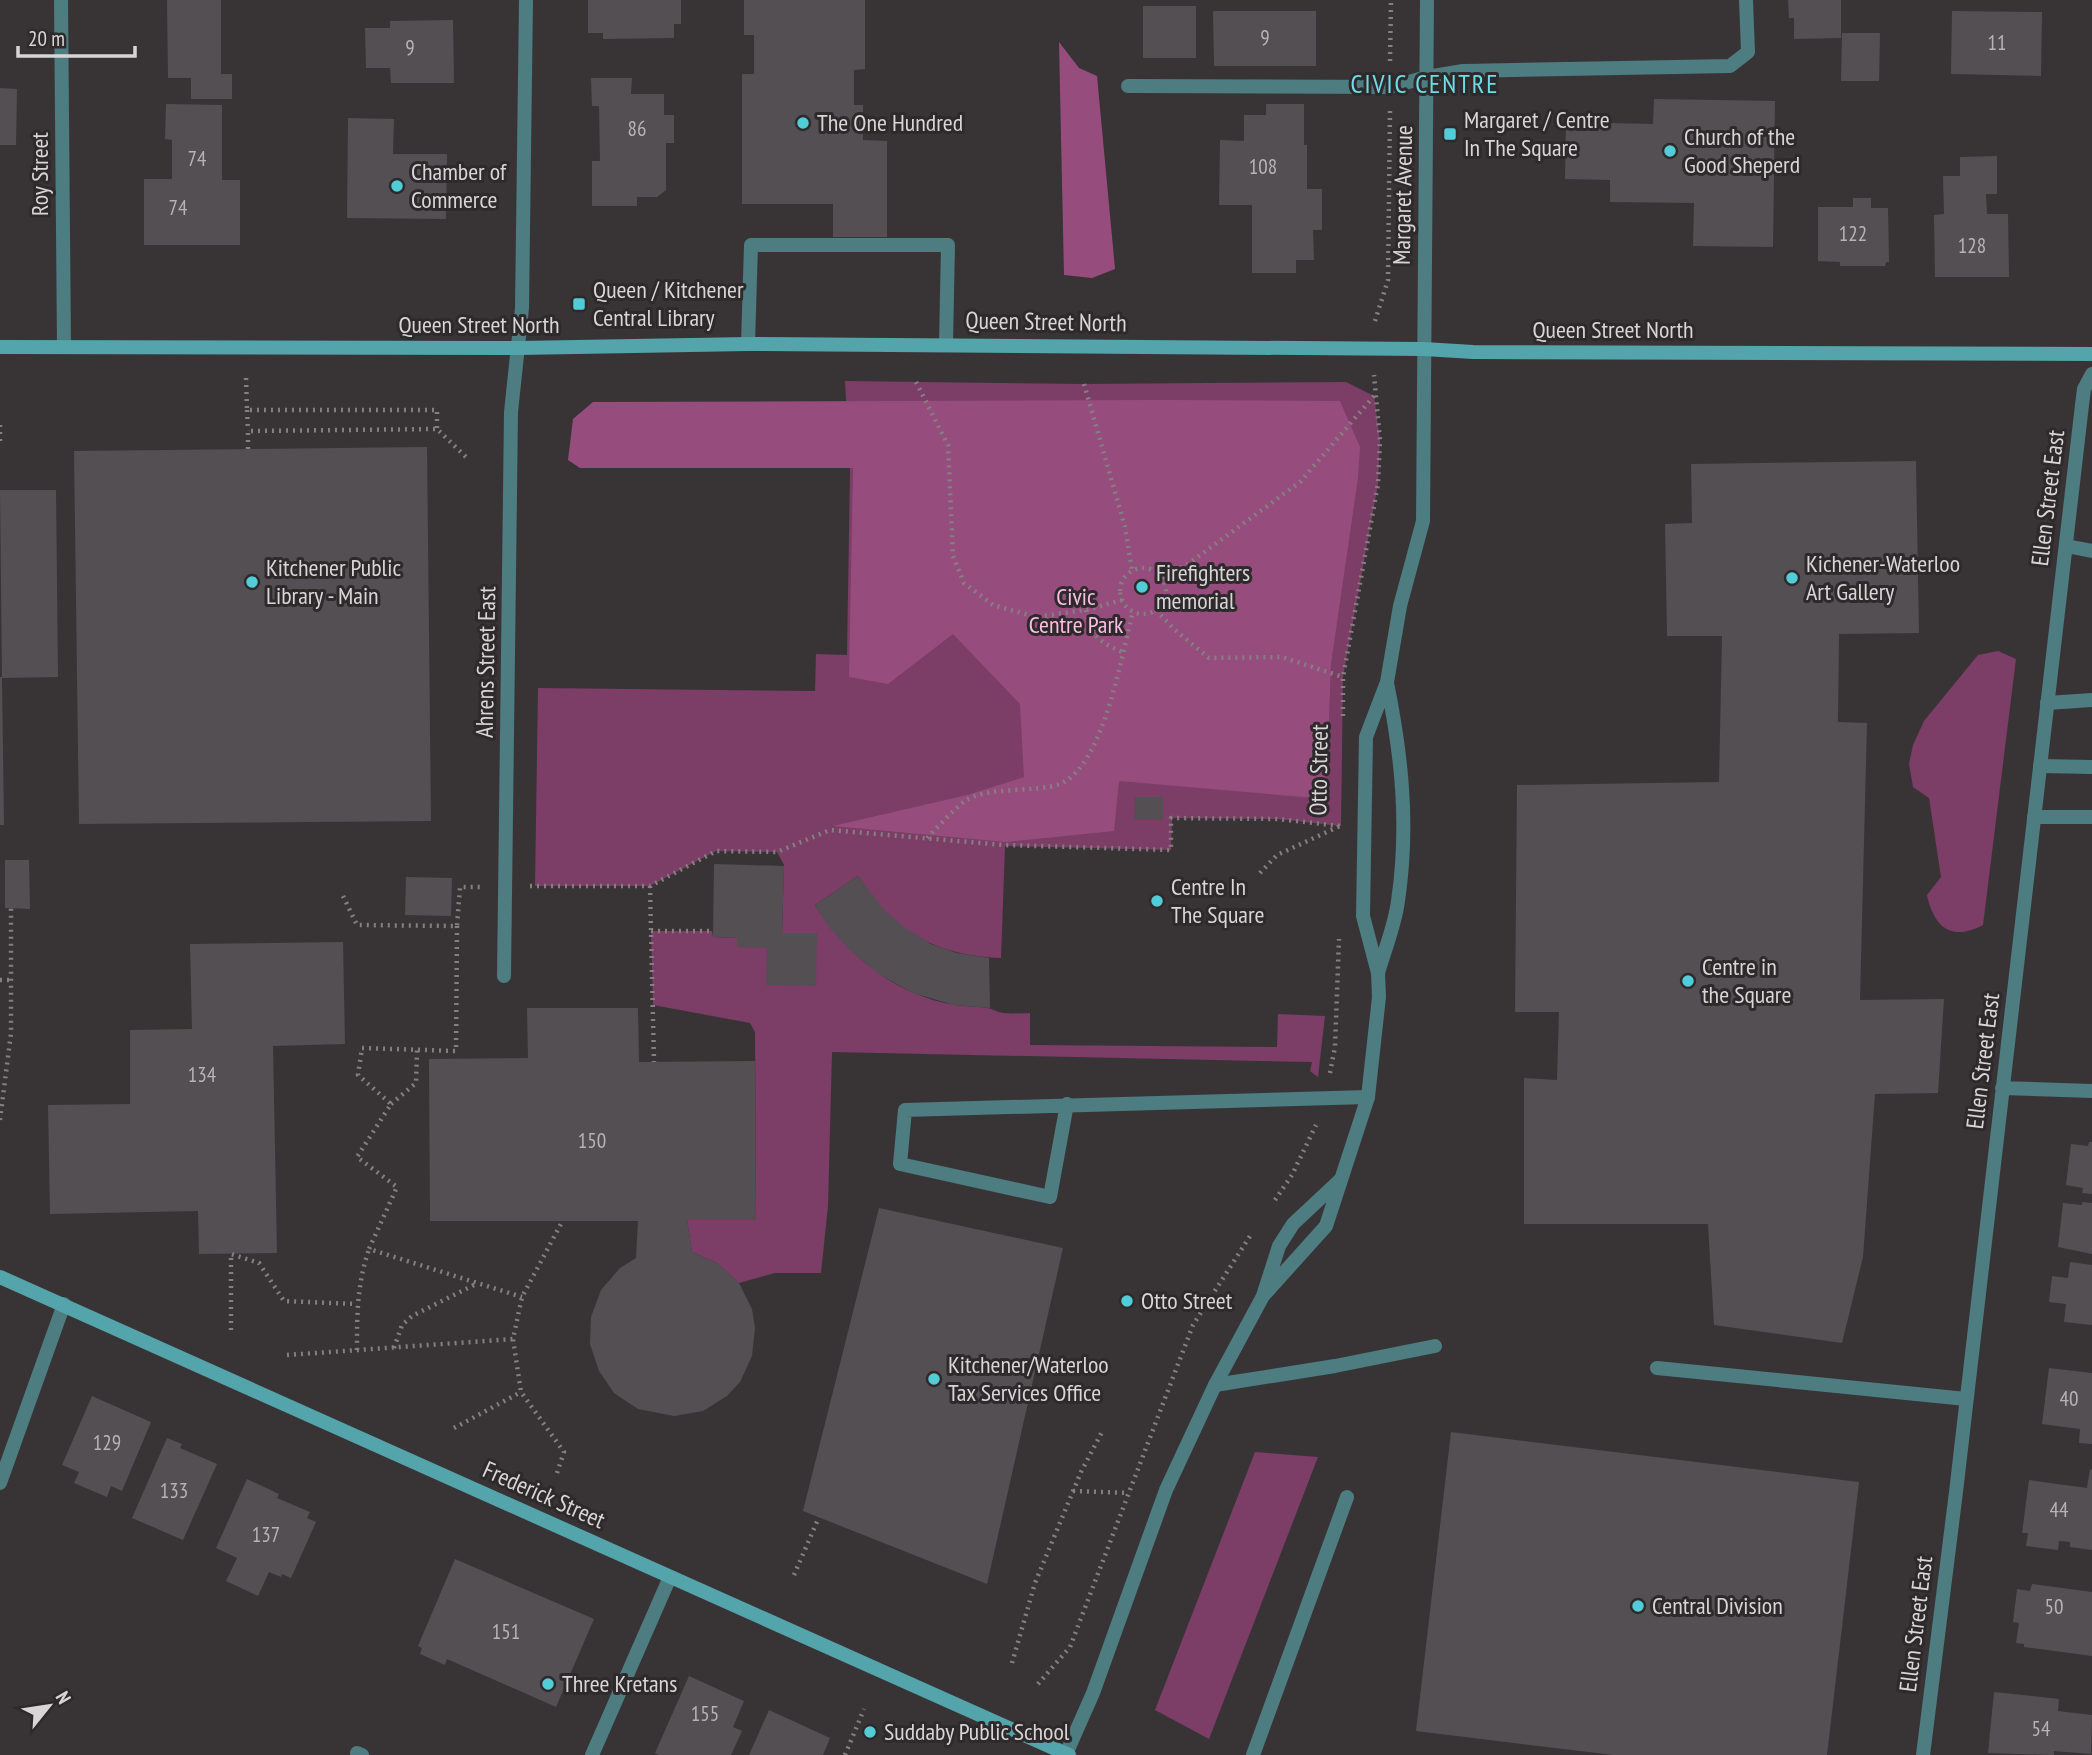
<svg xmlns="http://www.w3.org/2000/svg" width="2092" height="1755" viewBox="0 0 2092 1755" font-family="'PT Sans Narrow',sans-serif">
  <rect width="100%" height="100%" fill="#383436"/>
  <path fill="#7c3d67" d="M845,381L1084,384L1346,382L1374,396L1380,440L1378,484L1343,677L1341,826L1278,819L1172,818L1171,850L1005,846L1001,958C958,957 915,943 885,912C875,901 867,888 858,876L815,905C847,955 895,995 955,1005C966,1007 977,1006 987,1008C993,1009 997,1012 1003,1013C1011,1014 1021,1013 1030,1013V1045L1277,1047L1278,1014L1325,1016L1318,1077L1310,1071L1312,1062L832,1052L828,1206L821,1273H775L739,1283L717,1263L692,1252L687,1220L756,1219L755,1032L750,1023L653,1005L651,931H712L713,937L737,938V947L817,934L782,933L784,865L777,852L716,851L650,886H535L538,688L815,691L816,654L847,655L850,471Z
    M1998,651L2016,659L1983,925C1951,942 1934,927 1927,895L1941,877L1929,798L1913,787L1909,764L1913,745L1924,721L1978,655Z
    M1255,1452L1318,1457L1209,1739L1155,1710Z"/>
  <path fill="#964d7d" d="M1059,42L1079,68L1097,76L1115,269L1092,278L1064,275Z
    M1161,400L1340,401L1360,447L1358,478L1331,664L1326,799L1119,781L1114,831L1006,842L833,826L967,795L1024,777L1020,704L953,634L888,684L849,677L853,468H580L568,460L573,419L593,402Z"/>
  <path fill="#544f52" d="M167,0H221V74H232V99H191V78H168Z
    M588,0H681V24H674V38L603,39V33H588Z
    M744,0H865V69L854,70V105H863V140L887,141V237H833V204H742V74H754V35H744Z
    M1788,0H1841V38L1794,39V18H1789Z
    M1143,6H1196V58H1143Z
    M1213,11H1316V66H1214Z
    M1952,11L2042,12L2041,76L1951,74Z
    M453,20L454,83H391L390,68H366L365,28H390V21Z
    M1842,33H1880L1879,81H1841Z
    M591,78H632L631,94H664V115H674V143H666V190L657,197H637V206H592V161H600L599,106H592Z
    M0,88L17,89L16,145H0Z
    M1654,99L1775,101L1773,247L1693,246L1694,203L1610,202V180L1565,179L1566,122L1653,124Z
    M166,104L222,105V180H240V245H144V179H172V140L165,139Z
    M1266,104H1304V145H1307V189H1322V230H1313L1314,260H1296V273H1252V205H1219L1220,140L1244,141V115H1266Z
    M348,118L394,119L393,154H447L446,219L347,218Z
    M1997,156V194H1986L1987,214H2008L2009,277H1935L1934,215L1944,214L1943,176H1960V157Z
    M1853,198H1871V208H1888L1889,262H1886L1885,266H1840V262L1818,261V207H1853Z
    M427,447L431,821L79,824L74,451Z
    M1916,461L1919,633L1839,634L1838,722L1867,723L1860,1000L1944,999L1938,1093L1875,1094L1863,1257L1842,1343L1714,1325L1708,1224H1524V1078L1557,1080L1559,1012H1515L1517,785L1719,782L1722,636H1667L1665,524L1692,523L1691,464Z
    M0,490H56L58,677L2,678L4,825H0V677H2Z
    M1135,797H1163V820H1134Z
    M5,860H29L30,909L5,908Z
    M714,864L784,866L782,933H817L816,986L766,985L767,948L737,947V938L713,937Z
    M858,876L885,911L904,927L931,944L957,953L989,958L990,1008L954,1005L913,993L877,973L849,949L829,927L815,905Z
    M406,877L452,878L451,916L405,915Z
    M343,942L345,1044L273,1046L277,1253L199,1254L198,1211L50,1214L48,1105L130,1104V1030L192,1029L190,944Z
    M527,1008H638L639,1062L755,1061L756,1220H687L692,1252L717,1263L739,1283L752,1309L755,1328L752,1356L740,1382L727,1396L703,1411L674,1416L638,1409L614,1393L599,1371L590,1344L591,1317L601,1290L620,1268L636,1258L638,1221H430L429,1059L528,1058Z
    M2089,1142H2092V1194L2082,1193L2083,1188L2066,1185L2071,1144L2088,1146Z
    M2082,1202L2092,1203V1254L2058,1247L2063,1203L2082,1205Z
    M879,1208L1063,1248L987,1584L803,1511Z
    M2070,1262L2092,1265V1325L2064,1322L2066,1304L2049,1302L2052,1276L2068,1278Z
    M2049,1368L2092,1373V1444L2079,1443L2080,1429L2042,1424Z
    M92,1396L151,1422L122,1491L111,1486L107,1497L74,1483L79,1472L62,1465Z
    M1451,1432L1859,1482L1827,1755H1613L1416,1731Z
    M167,1438L182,1444L180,1448L217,1464L183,1540L132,1518Z
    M2090,1469L2092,1470V1550L2070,1547V1542L2059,1541L2058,1550L2026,1546L2028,1533H2022L2029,1480L2087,1488Z
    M247,1479L279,1494L277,1498L310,1512L307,1518L316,1522L291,1578L282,1574L281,1577L269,1572L258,1596L226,1581L237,1558L216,1548Z
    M455,1559L594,1619L556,1707L447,1659L445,1665L420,1654L422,1648L418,1646Z
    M2032,1584L2092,1592V1656L2024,1647V1644L2016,1643L2019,1623L2013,1622L2017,1589L2030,1591Z
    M689,1676L744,1701L733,1727L742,1731L731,1755H659L655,1753Z
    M1994,1692L2059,1699L2058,1711L2092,1715L2091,1754L2054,1751V1755L1988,1753Z
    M769,1710L830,1738L823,1755H749Z"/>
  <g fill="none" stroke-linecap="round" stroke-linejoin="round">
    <path stroke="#848082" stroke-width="4.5" stroke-dasharray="2 5" stroke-linecap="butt" d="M1390,61L1391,0
      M1375,321L1388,280L1390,111
      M246,378L247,410H437V429
      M916,382L948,445L953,556L964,583L993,605L1036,617L1086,610L1122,600
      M1084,384L1125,527L1132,570
      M247,410L248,431
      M0,425V444
      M248,449V431L437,429L466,457
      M1120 591a23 23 0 1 1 46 0a23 23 0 1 1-46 0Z
      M1162,578L1188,564L1300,482L1374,396
      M1086,610C1091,636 1098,641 1122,652
      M1156,610L1174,629L1209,658L1282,657L1343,677
      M1343,716V677L1378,484L1380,440L1374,375
      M927,838C939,826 952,811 965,801C986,786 1036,793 1060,784C1104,766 1122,653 1133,611
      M1260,873L1277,855L1340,826
      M530,886H650L716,851L777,852L830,830L1004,845L1171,850V818L1278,819L1340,826
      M650,886L654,1062
      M343,896L357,925L457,926L460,887H480
      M457,926L456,1051L362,1048L358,1075L391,1104L357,1157L397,1187L369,1249L522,1297
      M651,931H712
      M0,980H11
      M1330,1073L1335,1047L1339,939
      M391,1104L416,1083L417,1050
      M0,1120L11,1033V908
      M1275,1200L1292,1175L1316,1125
      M231,1330V1254L259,1263L284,1301L356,1304
      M394,1348L402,1325L412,1316L478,1283
      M357,1350C357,1313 357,1285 369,1249
      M287,1355L513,1339
      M454,1428L521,1392
      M557,1473L564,1452L521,1392L513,1339L522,1297L563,1220
      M1073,1491L1128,1493
      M794,1575L819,1517
      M1012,1663L1035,1583L1081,1472L1103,1430
      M1038,1684L1070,1647L1193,1325L1252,1233
      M845,1755L864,1709"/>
    <path stroke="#4d7c81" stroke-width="14" d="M1128,86L1390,87L1427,77L1463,71L1730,66L1748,52L1746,0
      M748,344L751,245H948L946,344
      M2066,546L2092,551
      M2047,703L2092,700
      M2040,766L2092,767
      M2034,817H2092
      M1067,1104L1050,1197L900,1164L905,1110L1368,1097
      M1657,1368L1966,1399
      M1215,1385L1335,1366L1435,1346
      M357,1753L362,1755
      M1253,1755L1347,1497"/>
    <path stroke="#4d7c81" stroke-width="14" d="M61,0L64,347
      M1378,973C1385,949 1395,925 1398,901C1409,826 1402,757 1387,683
      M504,976L511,412L522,308L526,0
      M2002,1088L2092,1091
      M1263,1296L1326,1226L1368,1097L1379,997L1378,973L1363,916L1366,737L1387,682L1400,606L1423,521L1427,0
      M0,1483L64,1304
      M1066,1754L1093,1693L1166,1490L1215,1385L1263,1296L1279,1246L1293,1224L1340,1180
      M592,1755L670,1577
      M1923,1755L1956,1492L2082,405L2084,389L2092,374"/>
    <path stroke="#54a4ab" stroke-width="14" d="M0,347L519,348L748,344L1424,349L1473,352L2092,354
      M0,1277L1069,1755"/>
  </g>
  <g fill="#52ccd6" stroke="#2e2a2c" stroke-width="2.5">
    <circle cx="803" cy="123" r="7"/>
    <rect x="1443" y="127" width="14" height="14" rx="3.5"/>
    <circle cx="1670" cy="151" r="7"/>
    <circle cx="397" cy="186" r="7"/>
    <rect x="572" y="297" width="14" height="14" rx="3.5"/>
    <circle cx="1792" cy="578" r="7"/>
    <circle cx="252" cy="582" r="7"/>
    <circle cx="1142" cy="587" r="7"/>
    <circle cx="1157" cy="901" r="7"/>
    <circle cx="1688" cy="981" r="7"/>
    <circle cx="1127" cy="1301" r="7"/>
    <circle cx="934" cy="1379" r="7"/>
    <circle cx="1638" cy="1606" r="7"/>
    <circle cx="548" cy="1684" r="7"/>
    <circle cx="870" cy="1732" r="7"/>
  </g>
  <g text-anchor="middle" stroke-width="6" stroke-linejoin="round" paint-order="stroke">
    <g font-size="21" fill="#b7b4b6">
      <text x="1265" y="45">9</text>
      <text x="1997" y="50">11</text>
      <text x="410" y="55">9</text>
      <text x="637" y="136">86</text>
      <text x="197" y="166">74</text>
      <text x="1263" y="174">108</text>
      <text x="178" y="215">74</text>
      <text x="1853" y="241">122</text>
      <text x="1972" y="253">128</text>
      <text x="202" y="1082">134</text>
      <text x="592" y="1148">150</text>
      <text x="2069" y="1406">40</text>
      <text x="107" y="1450">129</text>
      <text x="174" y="1498">133</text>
      <text x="2059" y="1517">44</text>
      <text x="266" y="1542">137</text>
      <text x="2054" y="1614">50</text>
      <text x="506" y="1639">151</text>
      <text x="705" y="1721">155</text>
      <text x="2041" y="1736">54</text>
    </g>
    <g font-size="24" fill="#d8d5d7" stroke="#2e2a2c" text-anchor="start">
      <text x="1464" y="128">Margaret / Centre<tspan x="1464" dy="28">In The Square</tspan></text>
      <text x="817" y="131">The One Hundred</text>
      <text x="1684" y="145">Church of the<tspan x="1684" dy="28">Good Sheperd</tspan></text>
      <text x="411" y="180">Chamber of<tspan x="411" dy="28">Commerce</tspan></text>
      <text x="593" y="298">Queen / Kitchener<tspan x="593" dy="28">Central Library</tspan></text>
      <text x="1806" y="572">Kichener-Waterloo<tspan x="1806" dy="28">Art Gallery</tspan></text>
      <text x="266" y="576">Kitchener Public<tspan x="266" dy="28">Library - Main</tspan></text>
      <text x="1156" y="581">Firefighters<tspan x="1156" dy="28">memorial</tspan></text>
      <text x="1171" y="895">Centre In<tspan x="1171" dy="28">The Square</tspan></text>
      <text x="1702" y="975">Centre in<tspan x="1702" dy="28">the Square</tspan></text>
      <text x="1141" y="1309">Otto Street</text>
      <text x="948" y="1373">Kitchener/Waterloo<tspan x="948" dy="28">Tax Services Office</tspan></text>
      <text x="1652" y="1614">Central Division</text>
      <text x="562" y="1692">Three Kretans</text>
      <text x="884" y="1740">Suddaby Public School</text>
    </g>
    <g font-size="24" fill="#d8d5d7" stroke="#2e2a2c">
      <text transform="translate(40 174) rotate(-90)" y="8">Roy Street</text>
      <text transform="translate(1403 195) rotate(-89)" y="8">Margaret Avenue</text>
      <text transform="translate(1046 322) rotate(1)" y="8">Queen Street North</text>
      <text x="479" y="333">Queen Street North</text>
      <text x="1613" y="338">Queen Street North</text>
      <text transform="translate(2048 498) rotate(-83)" y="8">Ellen Street East</text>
      <text transform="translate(486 662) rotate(-89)" y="8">Ahrens Street East</text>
      <text transform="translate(1319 770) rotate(-89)" y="8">Otto Street</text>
      <text transform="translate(1983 1061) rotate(-83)" y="8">Ellen Street East</text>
      <text transform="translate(544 1495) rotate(24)" y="8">Frederick Street</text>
      <text transform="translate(1916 1624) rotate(-83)" y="8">Ellen Street East</text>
    </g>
    <g font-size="24" fill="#fdbee5" stroke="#2e2a2c">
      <text x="1076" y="605">Civic<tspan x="1076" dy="28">Centre Park</tspan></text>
    </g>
    <g font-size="26" letter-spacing="2" fill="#6fdbe5" stroke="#2e2a2c">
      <text x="1425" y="93">CIVIC CENTRE</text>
    </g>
  </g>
  <g transform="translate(49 1706) rotate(60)" stroke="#2e2a2c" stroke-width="5" paint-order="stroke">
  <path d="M0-5L12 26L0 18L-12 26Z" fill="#d8d5d7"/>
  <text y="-10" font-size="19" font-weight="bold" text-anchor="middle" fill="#d8d5d7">N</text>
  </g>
  <path d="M18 46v10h117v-10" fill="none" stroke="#d8d5d7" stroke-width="3.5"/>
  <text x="28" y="46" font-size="21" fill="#d8d5d7" stroke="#2e2a2c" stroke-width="5" paint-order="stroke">20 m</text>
</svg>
